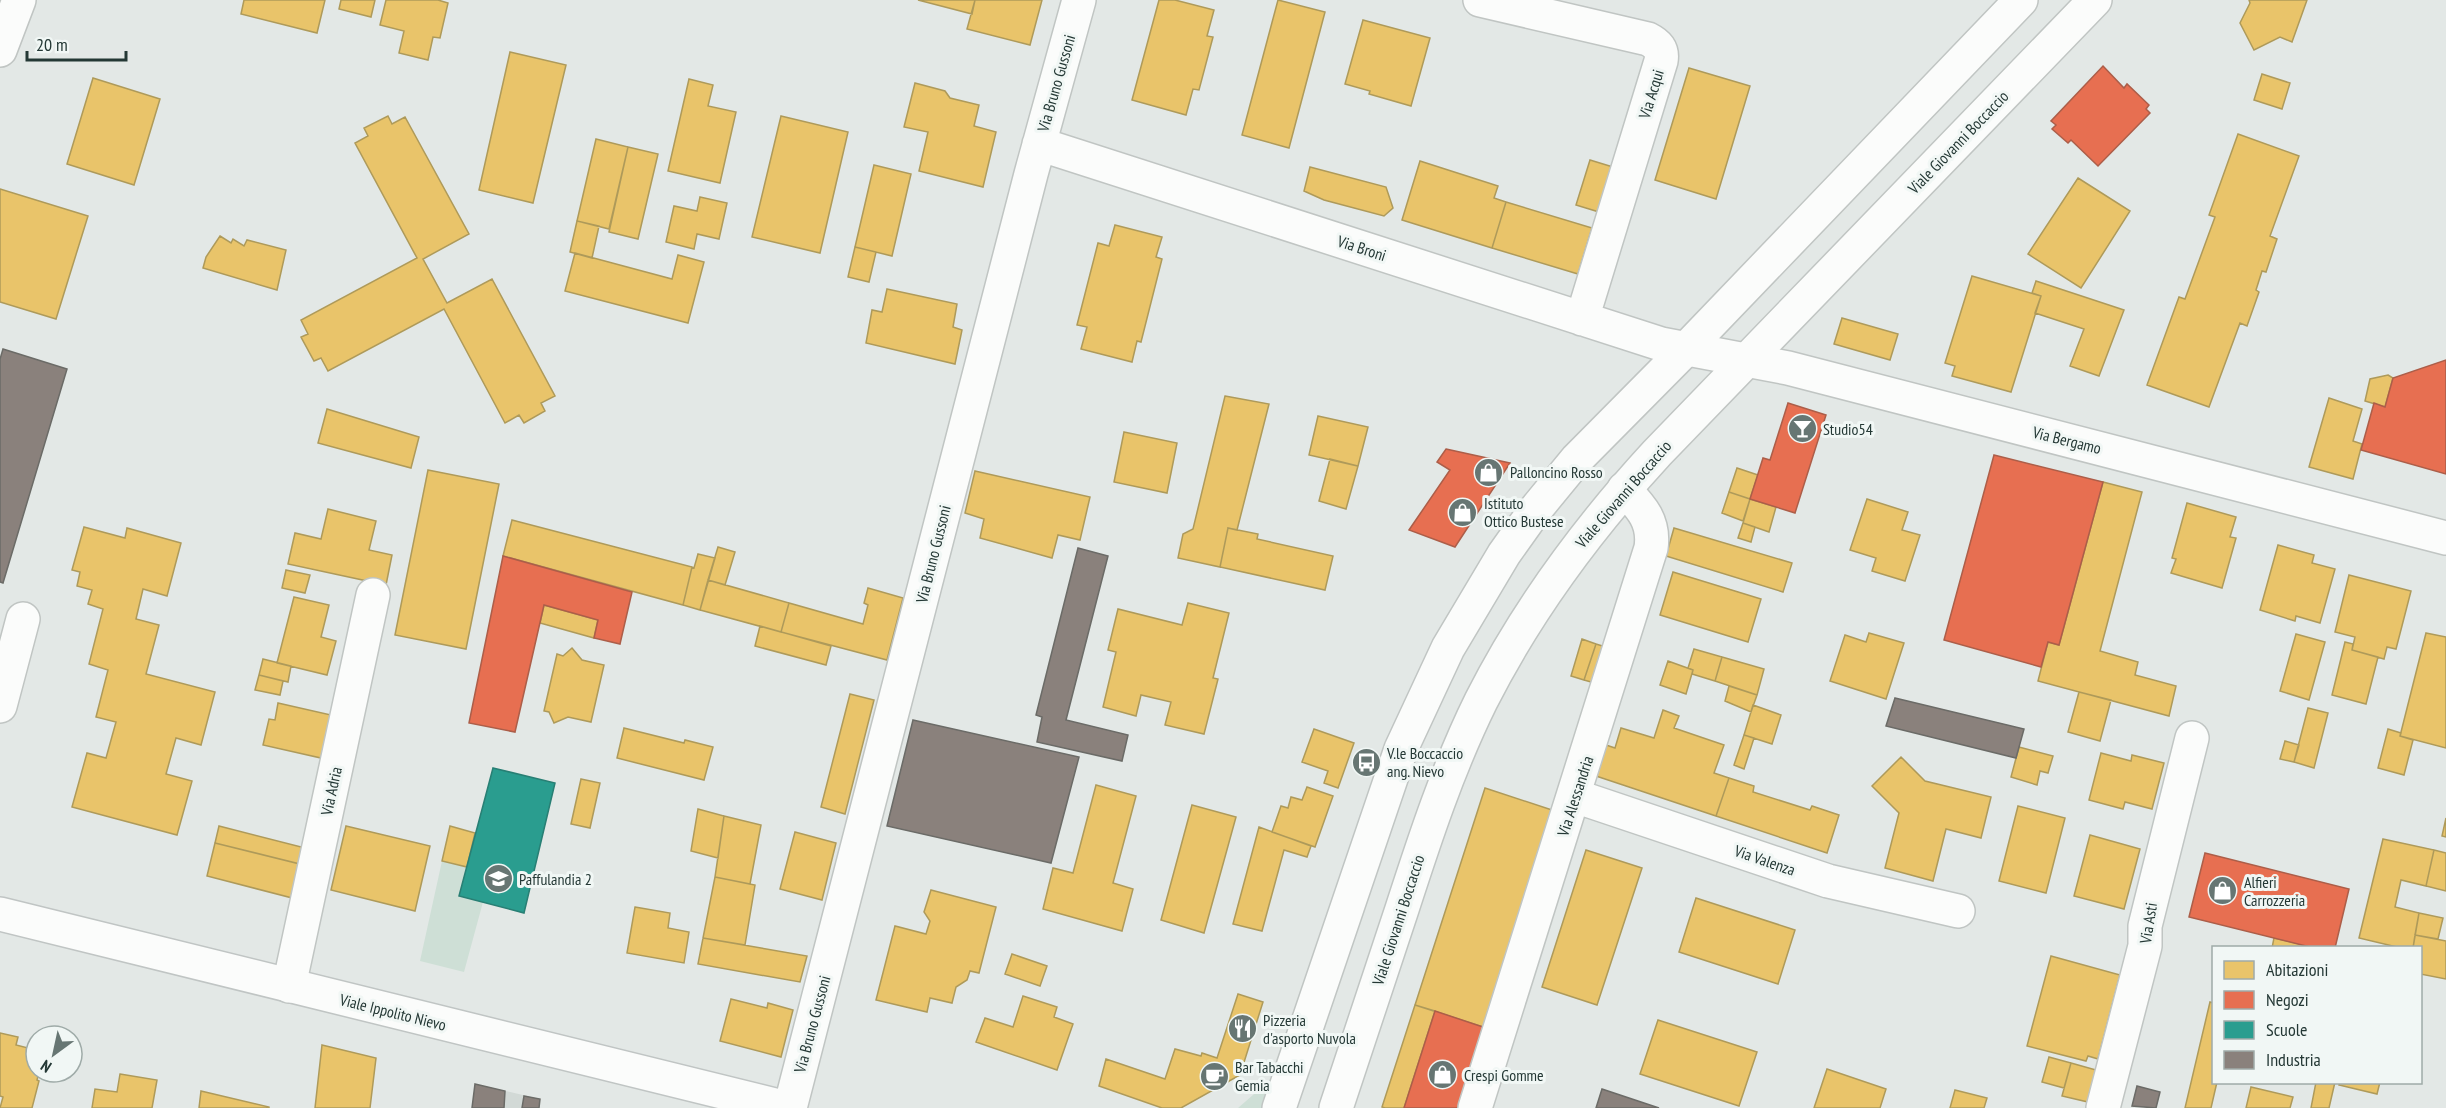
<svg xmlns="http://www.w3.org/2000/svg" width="2446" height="1108" viewBox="0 0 2446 1108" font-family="'PT Sans Narrow',sans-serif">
  <rect width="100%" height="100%" fill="#e3e8e6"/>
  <path fill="#d2d9d6" d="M475,1084L540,1099L539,1108H472Z"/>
  <path fill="#cedfd6" d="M442,861L467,867L460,896L483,902L464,972L420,961Z
    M1261,1088L1268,1091L1262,1108H1238Z"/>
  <path fill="#e9c46a" stroke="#ae9a5a" stroke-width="1.5" d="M244,0H325L317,33L241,14Z
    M341,0H375L371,17L339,9Z
    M386,0H438L448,3L440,38L433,37L428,60L399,53L404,31L380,25Z
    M918,0H975L972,14Z
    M975,0H1042L1030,45L967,29Z
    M1159,0H1175L1214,10L1207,36L1213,37L1199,90L1193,89L1186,115L1132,100Z
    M1278,0L1325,12L1289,148L1242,135Z
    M2249,0H2307L2292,42L2280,37L2254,50L2240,23L2250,3Z
    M1363,20L1430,38L1411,106L1369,94L1370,91L1345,84Z
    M510,52L566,65L533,203L479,190Z
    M1689,68L1750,86L1716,199L1655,180Z
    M2262,74L2290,83L2282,109L2254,100Z
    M93,78L160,99L134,185L67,164Z
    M689,79L713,85L708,106L736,112L720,183L668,171Z
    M915,83L945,91L950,98L979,105L974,126L996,132L983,187L919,171L928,132L904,127Z
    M388,116L392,124L405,117L469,234L423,259L447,303L492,279L555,396L541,403L545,411L524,423L519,415L505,423L444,309L328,371L321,358L314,361L301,337L308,334L301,320L417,258L355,143L368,136L364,128Z
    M781,116L848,132L820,253L752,237Z
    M2238,134L2299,156L2270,236L2277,239L2266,272L2262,271L2256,290L2259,292L2247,326L2240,323L2209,407L2147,385L2179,297L2185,299L2215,217L2209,215Z
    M596,139L628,147L609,229L577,221Z
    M628,147L658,154L638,239L609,232Z
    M1590,160L1613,167L1599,212L1576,205Z
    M1420,161L1498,186L1494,198L1506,202L1492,248L1402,220Z
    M874,165L911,174L892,256L855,247Z
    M1310,167L1386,187L1393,208L1384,216L1324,200L1304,191Z
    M2078,178L2130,211L2081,288L2028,254Z
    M0,189L88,216L56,319L0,302Z
    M700,197L727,203L719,239L697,234L694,249L666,242L674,206L697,211Z
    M1506,202L1592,228L1578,274L1492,248Z
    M577,221L599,226L592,258L570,252Z
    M1115,225L1162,237L1156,257L1162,259L1141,342L1137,341L1132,362L1081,349L1087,327L1077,325L1098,243L1109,246Z
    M220,236L231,243L233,239L244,246L247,240L286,250L277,290L203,268L206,257Z
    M855,247L876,252L869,282L848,277Z
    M575,253L672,279L678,255L704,262L688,323L565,291Z
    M1972,276L2041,296L2011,392L1952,376L1955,366L1945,363Z
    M2036,281L2124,310L2099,376L2070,366L2084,329L2035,313L2041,296L2032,293Z
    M887,289L957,304L953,327L962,330L955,364L866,343L872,310L882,312Z
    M1842,318L1898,334L1890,360L1834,344Z
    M2388,375L2393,378L2385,407L2365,401L2370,379Z
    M1225,396L1269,404L1237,530L1228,528L1220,567L1178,558L1183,534L1193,529Z
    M2329,398L2362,409L2353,441L2362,444L2353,479L2309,467Z
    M327,409L419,437L411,468L318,443Z
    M1318,416L1368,427L1358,466L1309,455Z
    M1124,432L1177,443L1167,493L1114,482Z
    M1330,459L1358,466L1346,509L1319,501Z
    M1737,468L1758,475L1750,499L1729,492Z
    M428,470L499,484L466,649L395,635Z
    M975,471L1090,497L1080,540L1058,535L1052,558L980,538L984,519L965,513Z
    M2103,482L2142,492L2100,651L2138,662L2135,675L2176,686L2169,716L2038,681L2048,642L2059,645Z
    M1729,492L1750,499L1743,521L1722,513Z
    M1750,499L1776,507L1769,532L1743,523Z
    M1867,499L1908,512L1902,530L1920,535L1905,581L1872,571L1876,558L1850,550Z
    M2187,503L2236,517L2230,537L2236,538L2222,588L2171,573L2176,559L2172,558Z
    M328,509L376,521L369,550L392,555L386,585L288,564L295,533L321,539Z
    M512,520L692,567L683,605L503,556Z
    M1743,523L1755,527L1751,542L1738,538Z
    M84,527L125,538L127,528L181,543L167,596L143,589L136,619L159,625L146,674L215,692L201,745L176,738L166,774L192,781L177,835L72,807L87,753L106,758L116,722L96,717L108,670L89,664L103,609L88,604L92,590L77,586L80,572L72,570Z
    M1228,528L1258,534L1257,539L1333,556L1325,590L1220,567Z
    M1674,528L1792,563L1783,592L1666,556Z
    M2278,545L2314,555L2312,563L2335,569L2320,623L2296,616L2295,621L2260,610Z
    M718,547L735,552L725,585L708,580Z
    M698,554L715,558L700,610L683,605L692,567L694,568Z
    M286,570L310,575L305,593L282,588Z
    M1673,572L1761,599L1748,642L1660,615Z
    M2349,575L2411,591L2396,649L2387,647L2384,659L2352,650L2355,637L2335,632Z
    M708,580L789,603L781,632L700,610Z
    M868,588L903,598L887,660L781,632L789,603L863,624L868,605L864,603Z
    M294,597L329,605L321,637L336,641L327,675L277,663Z
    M1188,603L1229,613L1213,678L1218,679L1204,734L1165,725L1171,702L1141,695L1136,716L1103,707L1116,652L1108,650L1118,609L1182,625Z
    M544,605L598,620L594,638L540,623Z
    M760,626L831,646L826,665L755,646Z
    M1869,633L1904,643L1886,699L1830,681L1845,635L1866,642Z
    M2426,633L2446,637V748L2400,736Z
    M2296,634L2325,642L2309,700L2280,691Z
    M1582,639L1596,644L1584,680L1571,676Z
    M2345,642L2353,644L2352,650L2378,657L2366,704L2332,695Z
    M1596,644L1609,648L1598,684L1584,680Z
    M572,648L582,660L604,665L591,722L568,717L554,723L549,712L544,711L557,654L563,656Z
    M1694,649L1722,657L1715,681L1692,674L1693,670L1688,668Z
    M1722,657L1764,669L1757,695L1715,681Z
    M263,659L291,666L288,682L259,675Z
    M1668,661L1693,670L1686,694L1660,685Z
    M259,675L283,681L280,695L255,690Z
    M1729,686L1757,695L1751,712L1725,701Z
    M2079,692L2111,700L2100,741L2068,732Z
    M850,694L874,700L845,814L821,807Z
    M278,703L331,715L321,758L263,745L269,719L275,720Z
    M1753,705L1781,715L1772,744L1744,735Z
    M2308,708L2328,713L2314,768L2294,762Z
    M1663,710L1679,716L1674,728L1724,745L1714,773L1729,778L1716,816L1596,776L1606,745L1615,748L1621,728L1654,738Z
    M624,728L684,743L685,740L713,747L704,780L617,758Z
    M1314,729L1354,743L1338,788L1324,783L1328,771L1302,762Z
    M2388,729L2401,733L2400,736L2413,740L2404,775L2378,768Z
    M1744,735L1754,738L1744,769L1734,765Z
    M2285,741L2299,745L2294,762L2280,759Z
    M2019,747L2053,756L2048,773L2040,771L2037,785L2011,777Z
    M2101,753L2131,761L2132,755L2164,763L2152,809L2125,802L2123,809L2089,800Z
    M1901,757L1925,781L1991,797L1981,838L1946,829L1933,881L1885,868L1899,813L1872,786Z
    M1729,778L1754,786L1753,792L1810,810L1812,806L1839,815L1827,853L1716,816Z
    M581,779L600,783L590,828L571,824Z
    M1096,785L1136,796L1113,883L1133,889L1122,931L1043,909L1053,868L1073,873Z
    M1307,787L1333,796L1315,847L1272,832L1281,806L1288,808L1291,797L1302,800Z
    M1485,788L1555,811L1486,1028L1415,1005Z
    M1192,805L1236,817L1204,933L1161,920Z
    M2018,806L2065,818L2046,893L1999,881Z
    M698,809L724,816L718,858L691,851Z
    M724,816L761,825L750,884L715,877Z
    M2446,818V837L2442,836Z
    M219,826L313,850L308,866L215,843Z
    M346,826L430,846L415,911L331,890Z
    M450,826L475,833L467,867L442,861Z
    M1259,827L1311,846L1307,857L1284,850L1262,931L1233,924Z
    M795,832L836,843L822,900L780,889Z
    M2090,835L2140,849L2124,909L2074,896Z
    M2383,839L2434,850L2426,886L2401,880L2395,907L2419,913L2413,948H2401L2359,938Z
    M215,843L308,866L300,900L207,876Z
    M1586,850L1642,868L1597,1005L1542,987Z
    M2434,850L2446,853V891L2426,886Z
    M715,877L755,885L745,945L703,938Z
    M931,890L996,907L979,973L970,971L967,980L956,987L952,1003L930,998L927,1012L876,1000L895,926L926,934L930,921L924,912Z
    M1696,898L1795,930L1778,984L1679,952Z
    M635,907L670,913L668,928L689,932L684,963L627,953Z
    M2419,913L2443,918L2438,939L2415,935Z
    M2415,935L2446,941V979L2420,974V948H2413Z
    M703,938L807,956L800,982L698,964Z
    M2274,938L2312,947V948H2272Z
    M1012,954L1047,966L1040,986L1005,974Z
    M2051,956L2120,975L2098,1059L2088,1056L2086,1061L2027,1046Z
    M1238,994L1263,1002L1240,1075L1181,1108H1162L1099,1086L1106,1059L1165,1079L1175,1049L1201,1056L1202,1053L1217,1058Z
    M1023,996L1057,1007L1054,1017L1073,1024L1057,1070L976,1042L985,1018L1013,1027Z
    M731,999L767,1008L768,1003L793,1010L781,1057L720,1041Z
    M2210,1002L2214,1003V1082H2217L2211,1108H2185Z
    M1415,1005L1435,1011L1404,1108H1385L1382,1107Z
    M1658,1020L1757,1052L1739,1106L1640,1074Z
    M0,1033L18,1037L16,1045L36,1050V1072H39L37,1080L39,1081L32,1108H0L3,1097L0,1096Z
    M322,1045L376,1058L370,1108H315Z
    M2049,1057L2071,1063L2064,1088L2042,1082Z
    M2071,1063L2096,1070L2088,1102L2062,1096Z
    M1827,1069L1886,1089L1880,1108H1814Z
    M120,1074L157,1080L152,1108H92L95,1089L117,1092Z
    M2316,1082H2335L2329,1108H2311Z
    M2340,1082H2380L2377,1094L2339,1085Z
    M2251,1087L2293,1097L2290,1108H2246Z
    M1955,1090L1987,1098L1984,1108H1950Z
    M201,1091L269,1107V1108H199Z"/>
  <path fill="#e76f51" stroke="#ac5e49" stroke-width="1.5" d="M2103,66L2124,88L2127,84L2149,105L2146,109L2150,113L2098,166L2071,140L2068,143L2052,129L2056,125L2051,121Z
    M2446,360V474L2361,450L2374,403L2385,407L2393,378Z
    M1788,403L1826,415L1795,513L1750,499L1763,458L1770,460Z
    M1446,449L1510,463L1455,547L1409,530L1450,470L1437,462Z
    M1994,455L2103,482L2059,645L2048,642L2041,667L1944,640Z
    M503,556L632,592L620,644L594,638L598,620L544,605L515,732L469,723Z
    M2205,853L2349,889L2335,948H2314L2189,917Z
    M1435,1011L1486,1028L1460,1108H1404Z"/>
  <path fill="#2a9d8f" stroke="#287f74" stroke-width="1.5" d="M493,768L555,783L524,913L459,896Z"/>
  <path fill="#8a817c" stroke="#6b6b67" stroke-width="1.5" d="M3,349L67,369L3,583L0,582V359Z
    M1078,548L1108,556L1066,720L1128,735L1122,761L1037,742L1042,717L1036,715Z
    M1895,698L2024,729L2016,758L1886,726Z
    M913,720L1079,757L1051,863L887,826Z
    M475,1084L505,1091L504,1108H472Z
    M2137,1086L2160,1092L2156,1108L2132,1106Z
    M1602,1089L1659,1108H1596Z
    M524,1096L540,1099L539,1108H522Z"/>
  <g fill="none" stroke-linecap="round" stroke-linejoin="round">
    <defs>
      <path id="minor" d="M1480,0L1648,39C1658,44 1663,50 1661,61L1582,319
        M0,50L19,0
        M1039,144L1661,344L1788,368L2446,538
        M0,706L23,619
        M1575,796L1828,881L1958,911
        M289,986L373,595
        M790,1108L1031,174L1079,0
        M1475,1108L1651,548C1655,521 1641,507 1624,489
        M2103,1108L2145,946V926L2192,738"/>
      <path id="tertiary" d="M1279,1108L1401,749L1448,648L1504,554L1536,509L1577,459L1685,350L2021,0
        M1336,1108C1358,1042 1380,975 1402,909C1425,838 1448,768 1481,701C1527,610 1588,528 1657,453L2095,0"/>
      <path id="secondary" d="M0,914L787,1108"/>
    </defs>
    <use href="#minor" stroke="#c0c5c3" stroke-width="36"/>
    <use href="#tertiary" stroke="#c0c5c3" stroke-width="36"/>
    <use href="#secondary" stroke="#c0c5c4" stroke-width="36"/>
    <use href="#minor" stroke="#fbfcfb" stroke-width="33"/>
    <use href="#tertiary" stroke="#fbfcfb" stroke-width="33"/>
    <use href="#secondary" stroke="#fbfcfb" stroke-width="33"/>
  </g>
  <defs>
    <symbol id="bar-disc" viewBox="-11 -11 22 22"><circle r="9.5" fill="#677673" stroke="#f1f7f5"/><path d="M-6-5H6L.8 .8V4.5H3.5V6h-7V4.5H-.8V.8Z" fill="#fff"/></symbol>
    <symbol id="shop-disc" viewBox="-11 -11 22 22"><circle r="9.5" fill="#677673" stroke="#f1f7f5"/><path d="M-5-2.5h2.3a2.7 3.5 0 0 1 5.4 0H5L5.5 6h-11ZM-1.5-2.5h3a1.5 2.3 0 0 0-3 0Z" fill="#fff"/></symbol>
    <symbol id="bus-disc" viewBox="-11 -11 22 22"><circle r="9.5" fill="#677673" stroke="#f1f7f5"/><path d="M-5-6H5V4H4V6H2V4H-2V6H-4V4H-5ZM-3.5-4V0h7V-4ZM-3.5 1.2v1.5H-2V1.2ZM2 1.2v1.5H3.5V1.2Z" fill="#fff"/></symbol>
    <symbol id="school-disc" viewBox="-11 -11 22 22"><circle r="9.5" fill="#677673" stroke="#f1f7f5"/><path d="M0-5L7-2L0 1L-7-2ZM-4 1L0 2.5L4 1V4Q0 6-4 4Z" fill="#fff"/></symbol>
    <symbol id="restaurant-disc" viewBox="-11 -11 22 22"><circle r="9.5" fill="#677673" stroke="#f1f7f5"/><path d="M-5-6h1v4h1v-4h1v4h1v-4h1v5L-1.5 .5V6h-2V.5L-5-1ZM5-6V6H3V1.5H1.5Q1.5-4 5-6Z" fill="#fff"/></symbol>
    <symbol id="cafe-disc" viewBox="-11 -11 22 22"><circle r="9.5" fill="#677673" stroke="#f1f7f5"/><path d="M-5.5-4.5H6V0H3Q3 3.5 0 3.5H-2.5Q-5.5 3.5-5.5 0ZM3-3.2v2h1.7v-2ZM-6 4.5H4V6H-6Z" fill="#fff"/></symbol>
  </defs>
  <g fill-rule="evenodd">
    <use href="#bar-disc" x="1786" y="412" width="33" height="33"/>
    <use href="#shop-disc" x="1472" y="456" width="33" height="33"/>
    <use href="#shop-disc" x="1446" y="496" width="33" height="33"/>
    <use href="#bus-disc" x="1350" y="746" width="33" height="33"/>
    <use href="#school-disc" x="482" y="862" width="33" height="33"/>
    <use href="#shop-disc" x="2206" y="874" width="33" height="33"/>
    <use href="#restaurant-disc" x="1226" y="1012" width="33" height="33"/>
    <use href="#shop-disc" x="1426" y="1058" width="33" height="33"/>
    <use href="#cafe-disc" x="1198" y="1060" width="33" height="33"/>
  </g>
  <g text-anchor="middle" stroke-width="6" stroke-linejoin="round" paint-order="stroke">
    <g font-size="16" fill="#243835" stroke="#f1f7f5">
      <text transform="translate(1056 83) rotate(-74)" y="6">Via Bruno Gussoni</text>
      <text transform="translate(1651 94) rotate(-73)" y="6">Via Acqui</text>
      <text transform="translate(1958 142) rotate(-46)" y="6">Viale Giovanni Boccaccio</text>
      <text transform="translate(1362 248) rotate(18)" y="6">Via Broni</text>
      <text transform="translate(2067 440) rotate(14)" y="6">Via Bergamo</text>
      <text transform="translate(1623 494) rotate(-49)" y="6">Viale Giovanni Boccaccio</text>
      <text transform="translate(933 554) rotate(-76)" y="6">Via Bruno Gussoni</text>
      <text transform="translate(331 791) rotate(-78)" y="6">Via Adria</text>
      <text transform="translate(1575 796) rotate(-72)" y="6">Via Alessandria</text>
      <text transform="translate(1765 860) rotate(19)" y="6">Via Valenza</text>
      <text transform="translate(1398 920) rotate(-72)" y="6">Viale Giovanni Boccaccio</text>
      <text transform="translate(2148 923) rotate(-81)" y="6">Via Asti</text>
      <text transform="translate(393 1012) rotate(14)" y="6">Viale Ippolito Nievo</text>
      <text transform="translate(812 1024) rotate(-75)" y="6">Via Bruno Gussoni</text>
    </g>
    <g font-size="16" fill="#243835" stroke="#f1f7f5" text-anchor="start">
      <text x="1823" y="435">Studio54</text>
      <text x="1510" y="478">Palloncino Rosso</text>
      <text x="1484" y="509">Istituto<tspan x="1484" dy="18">Ottico Bustese</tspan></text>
      <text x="1387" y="759">V.le Boccaccio<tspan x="1387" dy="18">ang. Nievo</tspan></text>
      <text x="519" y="885">Paffulandia 2</text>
      <text x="2244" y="888">Alfieri<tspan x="2244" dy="18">Carrozzeria</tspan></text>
      <text x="1263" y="1026">Pizzeria<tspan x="1263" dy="18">d'asporto Nuvola</tspan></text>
      <text x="1235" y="1073">Bar Tabacchi<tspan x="1235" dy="18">Gemia</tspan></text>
      <text x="1464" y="1081">Crespi Gomme</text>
    </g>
  </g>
  <rect x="2212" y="946" width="210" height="138" fill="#f1f7f5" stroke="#9faba8" stroke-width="1.5"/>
  <rect x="2224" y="961" width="30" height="18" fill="#e9c46a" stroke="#9faba8" stroke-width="1.5"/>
  <text x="2266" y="976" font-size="18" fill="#243835">Abitazioni</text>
  <rect x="2224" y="991" width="30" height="18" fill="#e76f51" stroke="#9faba8" stroke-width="1.5"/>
  <text x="2266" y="1006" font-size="18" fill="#243835">Negozi</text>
  <rect x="2224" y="1021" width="30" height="18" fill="#2a9d8f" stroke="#9faba8" stroke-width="1.5"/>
  <text x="2266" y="1036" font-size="18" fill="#243835">Scuole</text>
  <rect x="2224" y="1051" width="30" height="18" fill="#8a817c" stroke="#9faba8" stroke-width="1.5"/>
  <text x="2266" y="1066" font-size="18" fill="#243835">Industria</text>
  <g transform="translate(54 1054) rotate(213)"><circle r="28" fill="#f1f7f5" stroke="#9faba8" stroke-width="1.5"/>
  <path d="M0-4.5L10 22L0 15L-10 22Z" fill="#677673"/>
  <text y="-9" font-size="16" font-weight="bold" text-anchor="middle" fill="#243835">N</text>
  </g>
  <path d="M27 51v9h99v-9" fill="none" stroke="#243835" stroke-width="3"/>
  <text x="36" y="51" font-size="18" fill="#243835" stroke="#f1f7f5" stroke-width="4.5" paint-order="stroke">20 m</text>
</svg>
